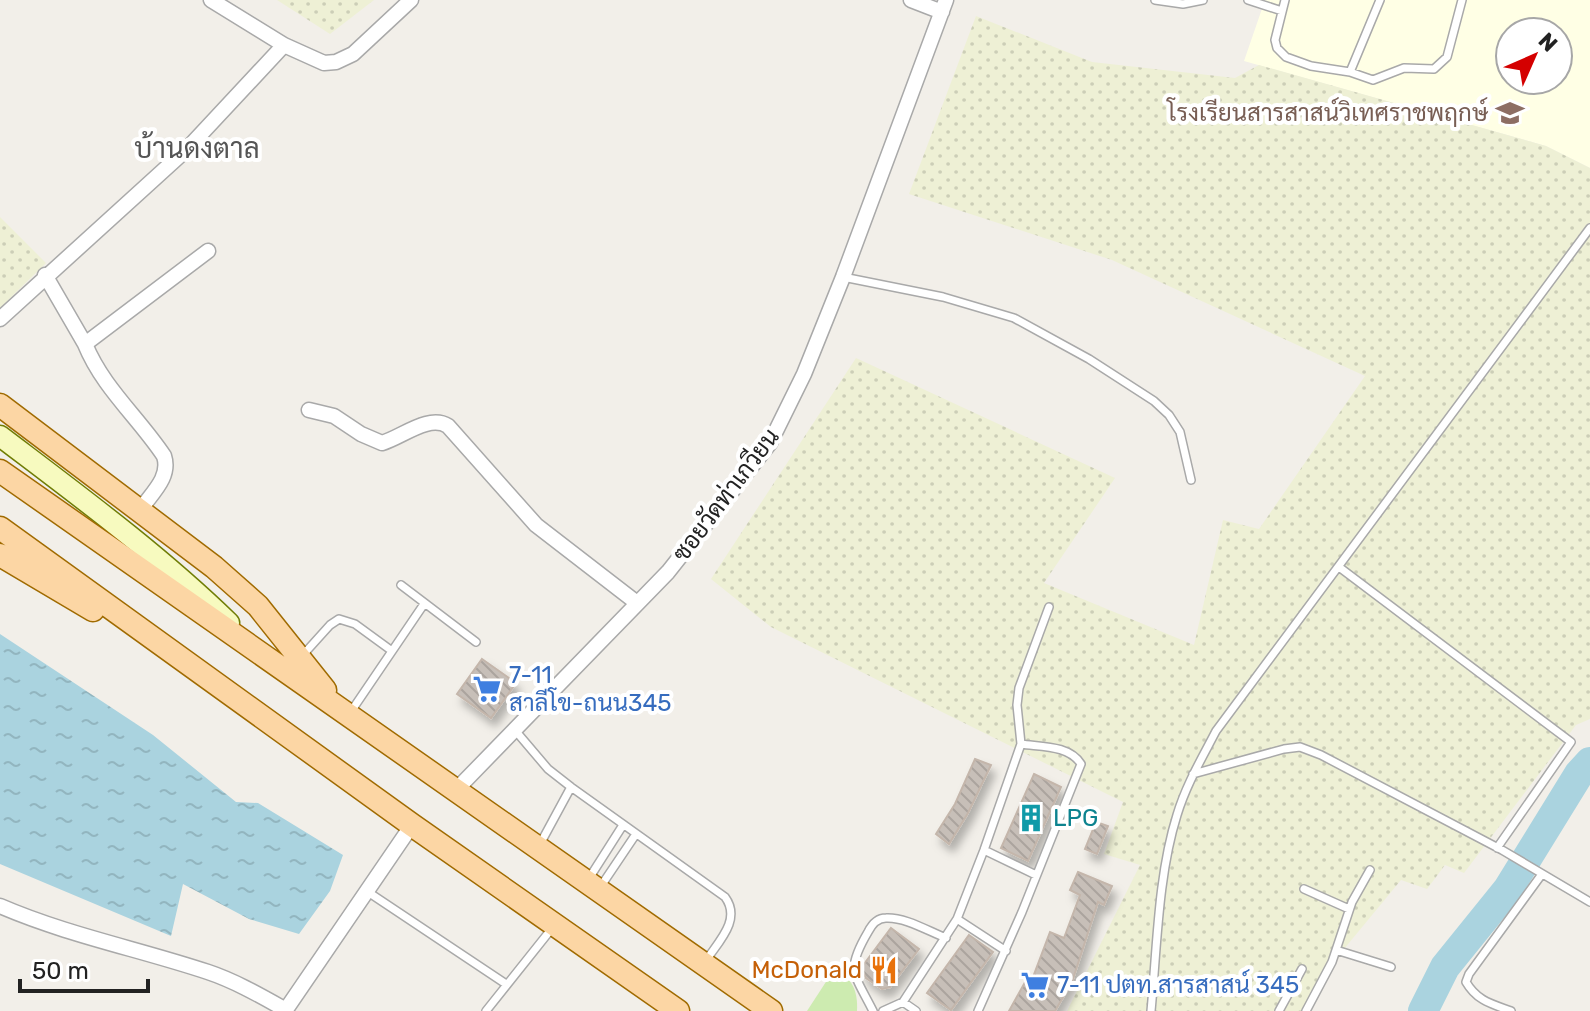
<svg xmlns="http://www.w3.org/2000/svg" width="1590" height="1011" viewBox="0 0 1590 1011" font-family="Rubik,Sarabun,sans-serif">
  <defs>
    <pattern id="farmland-dots" width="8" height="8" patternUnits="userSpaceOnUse" patternTransform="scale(2)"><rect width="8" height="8" fill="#eef0d5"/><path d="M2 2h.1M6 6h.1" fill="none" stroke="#ccceb7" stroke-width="1.8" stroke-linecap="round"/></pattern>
    <pattern id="water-ripples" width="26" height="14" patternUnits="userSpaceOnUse" patternTransform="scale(2)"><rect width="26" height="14" fill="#aad3df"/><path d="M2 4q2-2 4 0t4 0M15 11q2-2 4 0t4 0" fill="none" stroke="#92b5bf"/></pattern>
    <pattern id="building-back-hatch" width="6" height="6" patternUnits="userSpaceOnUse" patternTransform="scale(2)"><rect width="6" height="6" fill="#c7bfb8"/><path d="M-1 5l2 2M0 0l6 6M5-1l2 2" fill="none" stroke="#aba49e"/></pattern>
    <filter id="shadow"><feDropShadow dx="4.5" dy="8" stdDeviation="4" flood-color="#0004"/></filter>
  </defs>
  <rect width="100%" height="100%" fill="#f2efe9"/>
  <path fill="#ffffe5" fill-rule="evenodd" d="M1265,0H1590V168L1546,146L1244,61ZM1510,32H1558V80H1510Z"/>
  <path fill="url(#farmland-dots)" d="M277,0H374L330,34Z
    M976,16L1092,62L1235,78L1259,65L1546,146L1590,168V719L1576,725L1464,873L1445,865L1427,889L1401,880L1344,949L1307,1011H1067L1140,865L1104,854L1123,802L771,627L711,579L856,358L1115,478L1044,583L1194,645L1223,520L1259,529L1365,376L1112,260L909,194Z
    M0,217L46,263L0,308Z"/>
  <path fill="#cdebb0" d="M835,968C852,979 858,990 857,1011H807Z"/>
  <path fill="url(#water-ripples)" d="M0,634L153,735L236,802L258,803L343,855L330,891L299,934L249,919L183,884L171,936L0,864Z"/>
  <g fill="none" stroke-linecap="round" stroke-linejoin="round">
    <path stroke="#aad3df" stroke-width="30" d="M1423,1011L1445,967L1508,889L1579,774L1590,762"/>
  </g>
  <path fill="url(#building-back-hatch)" stroke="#c4b6ab" stroke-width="2" filter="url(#shadow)" d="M482,659L516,683L491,718L457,694Z
    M975,759L991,765L968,813L949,844L936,834L955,804Z
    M1034,774L1061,787L1028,861L1001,848Z
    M1096,822L1108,826L1097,854L1085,849Z
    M1078,872L1112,886L1104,905L1098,902L1072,982L1055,1011H1009L1029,975L1033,977L1050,932L1064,938L1080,895L1070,890Z
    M891,928L919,949L890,987L882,989L866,978L861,968Z
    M969,935L993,952L951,1010L927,993Z"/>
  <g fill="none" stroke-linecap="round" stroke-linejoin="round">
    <defs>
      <path id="lane" d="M1155,0L1183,4L1203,0
        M1248,0L1282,11
        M1285,0L1275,40L1277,48L1286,57L1311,66L1350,72L1373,80L1404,68L1434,69L1447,57L1462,0
        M1350,72L1380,0
        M843,277L943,297L1014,318L1089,359L1154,401L1169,415L1180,432L1191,480
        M1339,567L1571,742L1497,848
        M401,585L476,642
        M302,656L330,625L339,619L355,624L392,651
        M350,713L424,604
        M514,729L548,769L571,787L725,897C742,920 718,942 705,962
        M1193,774L1284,749L1300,747L1321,755L1502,850L1590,902
        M539,846L571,787
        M984,850L1036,875
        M588,880L623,825
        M599,889L636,834
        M1304,889L1349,909
        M368,892L506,984
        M957,919L1006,951
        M1336,950L1391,967
        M903,1002L957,919L984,850L1021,744L1017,705L1019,688L1049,607
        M486,1011L553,927
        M873,1011C854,973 845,971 868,932C872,924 877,918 886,918C905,917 928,931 946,938
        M883,1011L903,1002L916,1011
        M978,1011L1022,912L1081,764C1069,745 1041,747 1021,744
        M1151,1011C1157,948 1158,875 1177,815C1186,785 1202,758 1216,731L1590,228
        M1279,1011L1302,969
        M1306,1011L1332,962L1352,902L1370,870
        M1511,1011C1492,1004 1477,1001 1466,982L1469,974L1542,874"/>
      <path id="street" d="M211,0L284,45L324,63L336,62L353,54L411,0
        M911,0L942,12
        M45,275L85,344
        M0,319L187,149L284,45
        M309,410L334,416L361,434L382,443C402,437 429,414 448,426L536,525L637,603
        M140,510C152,493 171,477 164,456C138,417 103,388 85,344L208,251
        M456,790L668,572L770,443L804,374L843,277L946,0
        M0,906C67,935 139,949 208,972C235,981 261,996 286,1010
        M285,1011L412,825"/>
      <path id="secondary" d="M0,436C79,496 158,554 229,623"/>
      <path id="primary" d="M0,405L214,567L258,606L325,690
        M0,471L771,1011
        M0,528L412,825L678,1011
        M0,555L93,610"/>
    </defs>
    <use href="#lane" stroke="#a9a9a9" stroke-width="10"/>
    <use href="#street" stroke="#a9a9a9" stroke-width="17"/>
    <use href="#secondary" stroke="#707d05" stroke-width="23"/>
    <use href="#primary" stroke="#a06b00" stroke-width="25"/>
    <use href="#lane" stroke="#fff" stroke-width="7"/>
    <use href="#street" stroke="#fff" stroke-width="14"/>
    <use href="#secondary" stroke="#f7fabf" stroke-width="20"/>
    <use href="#primary" stroke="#fcd6a4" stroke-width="22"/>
  </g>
  <defs>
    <symbol id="school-bare" viewBox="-9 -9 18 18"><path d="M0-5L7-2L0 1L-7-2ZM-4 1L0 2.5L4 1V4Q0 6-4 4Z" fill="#8d6e63" stroke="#fff" stroke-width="2.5" paint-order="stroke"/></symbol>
    <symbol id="supermarket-bare" viewBox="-9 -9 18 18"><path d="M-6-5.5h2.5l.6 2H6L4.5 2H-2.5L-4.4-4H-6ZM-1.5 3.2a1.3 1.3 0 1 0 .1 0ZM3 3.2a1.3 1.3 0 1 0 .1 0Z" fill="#3f7fe0" stroke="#fff" stroke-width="2.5" paint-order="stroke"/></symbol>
    <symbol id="building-bare" viewBox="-9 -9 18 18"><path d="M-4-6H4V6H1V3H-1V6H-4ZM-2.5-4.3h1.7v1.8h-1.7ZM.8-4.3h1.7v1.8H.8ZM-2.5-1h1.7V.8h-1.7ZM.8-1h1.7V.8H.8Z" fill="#0f9aa8" stroke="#fff" stroke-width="2.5" paint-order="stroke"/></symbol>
    <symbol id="restaurant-bare" viewBox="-9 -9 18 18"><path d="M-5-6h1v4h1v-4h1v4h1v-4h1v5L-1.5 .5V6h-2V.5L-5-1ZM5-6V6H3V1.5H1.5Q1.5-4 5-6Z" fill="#e8710a" stroke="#fff" stroke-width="2.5" paint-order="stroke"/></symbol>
  </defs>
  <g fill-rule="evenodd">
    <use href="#school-bare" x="1490" y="93" width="40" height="40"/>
    <use href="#supermarket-bare" x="467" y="669" width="40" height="40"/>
    <use href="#building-bare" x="1011" y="798" width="40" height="40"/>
    <use href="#restaurant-bare" x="864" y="950" width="40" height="40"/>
    <use href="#supermarket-bare" x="1015" y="965" width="40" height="40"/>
  </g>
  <g text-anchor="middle" stroke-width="8" stroke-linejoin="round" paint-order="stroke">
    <g font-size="24" fill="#785e54" stroke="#fff" text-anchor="end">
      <text x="1488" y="121">โรงเรียนสารสาสน์วิเทศราชพฤกษ์</text>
    </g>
    <g font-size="24" fill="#222" stroke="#fff">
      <text transform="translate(726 495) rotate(-53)" y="8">ซอยวัดท่าเกวียน</text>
    </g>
    <g font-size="24" fill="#366cbe" stroke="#fff" text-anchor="start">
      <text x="509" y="683">7-11<tspan x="509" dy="28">สาลีโข-ถนน345</tspan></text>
      <text x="1057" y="993">7-11 ปตท.สารสาสน์ 345</text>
    </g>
    <g font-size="24" fill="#0d838f" stroke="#fff" text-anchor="start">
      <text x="1053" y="826">LPG</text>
    </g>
    <g font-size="24" fill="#c56008" stroke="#fff" text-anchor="end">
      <text x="862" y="978">McDonald</text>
    </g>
    <g font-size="28" fill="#555" stroke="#fff">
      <text x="197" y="158">บ้านดงตาล</text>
    </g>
  </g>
  <g transform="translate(1534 56) rotate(45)"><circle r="38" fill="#ffffff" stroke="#a7a7a7" stroke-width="2"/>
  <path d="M0-6L14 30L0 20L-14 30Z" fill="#d40000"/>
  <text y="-12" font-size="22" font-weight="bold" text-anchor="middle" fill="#222222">N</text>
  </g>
  <path d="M20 979v12h128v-12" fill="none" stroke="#222222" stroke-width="4"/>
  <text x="32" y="979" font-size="24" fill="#222222" stroke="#ffffff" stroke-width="6" paint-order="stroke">50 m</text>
</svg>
